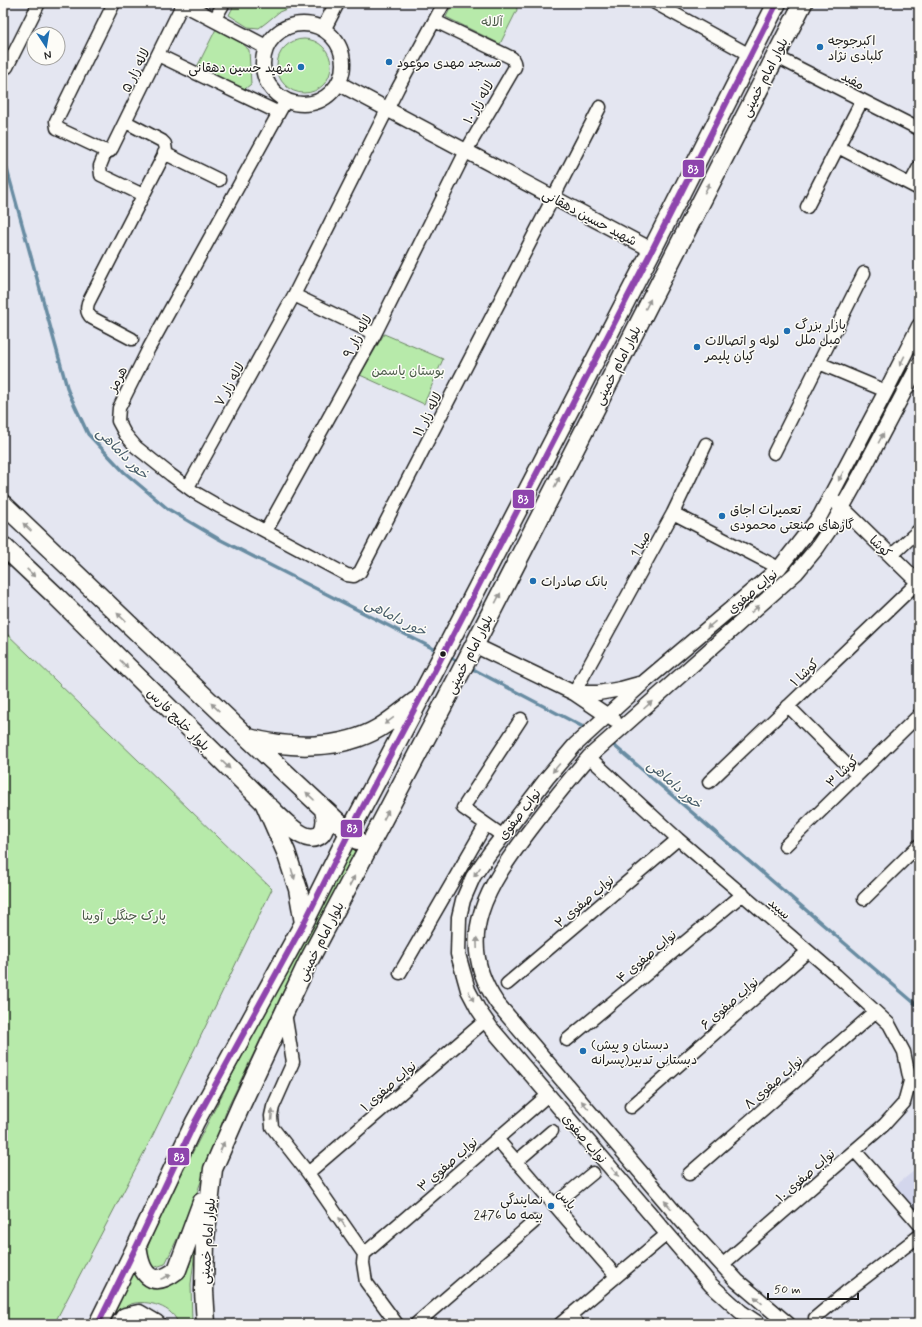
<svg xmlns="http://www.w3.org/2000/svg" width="922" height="1327" viewBox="0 0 922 1327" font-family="Mynerve,'Playpen Sans Arabic',sans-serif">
  <rect width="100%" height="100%" fill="#e4e6f1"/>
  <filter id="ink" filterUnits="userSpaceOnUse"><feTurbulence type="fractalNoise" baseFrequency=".025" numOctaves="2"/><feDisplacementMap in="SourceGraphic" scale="8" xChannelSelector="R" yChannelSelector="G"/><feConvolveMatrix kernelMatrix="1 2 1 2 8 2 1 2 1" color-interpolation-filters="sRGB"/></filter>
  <g filter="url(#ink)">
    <path fill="#d3d6ec" d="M919,1167V1216L895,1186Z"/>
    <path fill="#b7eaaa" stroke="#6a8363" d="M235,3H301L279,12L267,22L259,28L248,27L229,15Z
      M453,3H516L517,10L500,44L446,17Z
      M216,29L240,42L249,50L251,84L245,89L197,67Z
      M277 66a27 27 0 1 1 54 0a27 27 0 1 1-54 0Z
      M384,334L443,359L424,404L360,375Z
      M3,630L272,889L150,1141L54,1324H3Z
      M350,845L355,851L284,990L227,1109L190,1212L165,1264L153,1268L147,1261L148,1246L160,1216Z
      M196,1242L191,1284L192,1324H178C174,1307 147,1299 131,1304C123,1306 116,1318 112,1324H108L135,1268L139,1278L150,1286L180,1276L189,1267Z"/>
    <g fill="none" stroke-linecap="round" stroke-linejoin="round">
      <path stroke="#688ca2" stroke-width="3.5" d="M3,155L68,391L88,434L124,472L168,509L217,538L438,651
        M447,656L460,662
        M469,667L587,729
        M610,742L919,1007"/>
      <defs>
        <path id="minor" d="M114,3L56,121L57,128L106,151H110L112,148L183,3
          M655,3L750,55
          M214,20L224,3
          M158,55L279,113
          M775,56L919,129
          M7,67L39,3
          M286,100L149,348L119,408L118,421L125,434L136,447L171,475L194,492L220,507L347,575L354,576L360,572L600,107
          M126,122L162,141L165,144L166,151L88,303C86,310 87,314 92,318L132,339
          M838,147L919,189
          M106,151L100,166L101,175L143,195
          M164,153L219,180
          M910,184L919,167
          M807,207L862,100
          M294,295L375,334
          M819,363L886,391
          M774,453L864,273
          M188,487L294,295L398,88L444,3
          M673,513L706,444
          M266,531L375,334L466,151L515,67L514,62L512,58L435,21
          M891,556L919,530
          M574,693L673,513L779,568
          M788,706L857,775
          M589,757L678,839L836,975L889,1024L904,1052L910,1081L904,1103L884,1125L722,1265
          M709,782L918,582
          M503,836L463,808L521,719
          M785,846L919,715
          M864,899L919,845
          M400,973L486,824
          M507,984L678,839
          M285,1013L293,1062L273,1107L271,1116L272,1127L308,1173L364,1254L363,1263L366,1282L397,1324
          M567,1040L743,894
          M631,1107L808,951
          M497,1139L616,1276
          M855,1151L919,1224
          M516,1162L552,1131
          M308,1173L486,1020
          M689,1174L875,1012
          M554,1205L593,1173
          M364,1254L548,1095
          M570,1315L578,1324
          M815,1318L846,1292L919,1236
          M416,1324L534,1222
          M560,1324L667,1234"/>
        <path id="tertiary" d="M182,3L266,47
          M263 64a40 40 0 1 1 80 0a40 40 0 1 1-80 0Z
          M324,28L337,3
          M338,83L652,250
          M836,502L919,583
          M474,645L574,693L614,720
          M574,693H598L621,689L639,684
          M759,1324L741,1312L711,1285L491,1028L478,1009L468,990L458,954L459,917L463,900L473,877L489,854L547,778L575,745L643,683L779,568L820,516L886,391L919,326
          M788,1324L737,1281L682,1221L497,1003C452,938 489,884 530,830C549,805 568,781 589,757L796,573L817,548L832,526L862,472L919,364"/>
        <path id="primary" d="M3,504L247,737L357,840
          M3,546L57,597L264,802L286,852L298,889L304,923
          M249,738C289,749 342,750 379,728C392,720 404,710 416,701
          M269,807C280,817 306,848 321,834C327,827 326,818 324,810
          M137,1245C140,1272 150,1291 177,1270L202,1202
          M98,1324L137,1245L195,1122L304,923L349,833L436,668L652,250L777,3
          M120,1324L125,1317L139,1314L156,1324
          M206,1324L204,1291L205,1240L213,1169L241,1105L307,964L458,677L803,3"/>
      </defs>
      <use href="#minor" stroke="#1c1c1c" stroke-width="15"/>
      <use href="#tertiary" stroke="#1c1c1c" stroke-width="17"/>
      <use href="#primary" stroke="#1c1c1c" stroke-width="21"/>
      <use href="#minor" stroke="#fdfcf7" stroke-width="12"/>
      <use href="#tertiary" stroke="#fdfcf7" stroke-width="14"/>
      <use href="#primary" stroke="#fdfcf7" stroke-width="18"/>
      <defs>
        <path id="bus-1" d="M98,1324L137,1245L195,1122L304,923L349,833L436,668L652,250L777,3"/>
      </defs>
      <use href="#bus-1" stroke="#fdfcf7" stroke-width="9"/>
      <use href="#bus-1" stroke="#8e44ad" stroke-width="6"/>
    </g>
    <defs><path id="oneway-solid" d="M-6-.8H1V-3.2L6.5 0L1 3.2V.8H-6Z"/></defs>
    <g fill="#989794">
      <use href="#oneway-solid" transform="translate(707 188) rotate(-63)"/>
      <use href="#oneway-solid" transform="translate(648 304) rotate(-63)"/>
      <use href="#oneway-solid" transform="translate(902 361) rotate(117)"/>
      <use href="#oneway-solid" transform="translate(881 438) rotate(-62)"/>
      <use href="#oneway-solid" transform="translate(841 476) rotate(118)"/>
      <use href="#oneway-solid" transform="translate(557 482) rotate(-63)"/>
      <use href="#oneway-solid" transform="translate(27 527) rotate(-136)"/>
      <use href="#oneway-solid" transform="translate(31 573) rotate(44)"/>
      <use href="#oneway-solid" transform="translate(498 598) rotate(-63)"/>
      <use href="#oneway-solid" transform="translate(755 609) rotate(-42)"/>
      <use href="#oneway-solid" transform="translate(121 617) rotate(-136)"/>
      <use href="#oneway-solid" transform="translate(711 625) rotate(140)"/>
      <use href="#oneway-solid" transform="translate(124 664) rotate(45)"/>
      <use href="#oneway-solid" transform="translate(648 705) rotate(-42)"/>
      <use href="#oneway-solid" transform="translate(215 707) rotate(-136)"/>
      <use href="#oneway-solid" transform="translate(389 721) rotate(144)"/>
      <use href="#oneway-solid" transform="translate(226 765) rotate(44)"/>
      <use href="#oneway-solid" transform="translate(556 768) rotate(130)"/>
      <use href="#oneway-solid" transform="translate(310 796) rotate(-137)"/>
      <use href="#oneway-solid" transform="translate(386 815) rotate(-62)"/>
      <use href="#oneway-solid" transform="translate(477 872) rotate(125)"/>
      <use href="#oneway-solid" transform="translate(293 874) rotate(72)"/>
      <use href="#oneway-solid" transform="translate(352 881) rotate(-62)"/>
      <use href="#oneway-solid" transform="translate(477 943) rotate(-92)"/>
      <use href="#oneway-solid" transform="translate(471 996) rotate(62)"/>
      <use href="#oneway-solid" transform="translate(585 1105) rotate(-130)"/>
      <use href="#oneway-solid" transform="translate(272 1115) rotate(-85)"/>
      <use href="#oneway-solid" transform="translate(222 1147) rotate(-67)"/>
      <use href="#oneway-solid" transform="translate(615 1172) rotate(49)"/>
      <use href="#oneway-solid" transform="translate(668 1205) rotate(-131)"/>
      <use href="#oneway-solid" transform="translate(342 1222) rotate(-125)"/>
      <use href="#oneway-solid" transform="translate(166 1277) rotate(-23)"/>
      <use href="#oneway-solid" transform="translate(758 1300) rotate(-139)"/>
    </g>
  </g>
  <g fill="#1f6fb2" stroke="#fdfcf7" stroke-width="1.5">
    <circle cx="820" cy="47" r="4"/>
    <circle cx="389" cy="62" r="4"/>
    <circle cx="301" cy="67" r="4"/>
    <circle cx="787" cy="331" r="4"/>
    <circle cx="697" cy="347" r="4"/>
    <circle cx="722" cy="516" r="4"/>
    <circle cx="533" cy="581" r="4"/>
    <circle cx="583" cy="1051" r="4"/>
    <circle cx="551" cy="1206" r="4"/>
  </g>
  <circle fill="#1c1c1c" stroke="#fdfcf7" stroke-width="1.5" cx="443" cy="654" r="3.5"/>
  <g text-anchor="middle" stroke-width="3" stroke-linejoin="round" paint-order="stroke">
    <g font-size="13" fill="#4a5a47" stroke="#fdfcf7">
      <text x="492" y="26">آلاله</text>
      <text x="408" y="375">بوستان یاسمن</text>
      <text x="124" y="920">پارک جنگلی آوینا</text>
    </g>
    <g font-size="13" fill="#1c1c1c" stroke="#fdfcf7" text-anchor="start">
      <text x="828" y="45">اکبرجوجه<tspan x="828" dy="15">کلبادی نژاد</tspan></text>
      <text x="397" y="67">مسجد مهدی موعود</text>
      <text x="293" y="72" text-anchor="end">شهید حسین دهقانی</text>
      <text x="795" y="329">بازار بزرگ<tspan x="795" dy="15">مبل ملل</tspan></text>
      <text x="705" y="345">لوله و اتصالات<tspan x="705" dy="15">کیان پلیمر</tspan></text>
      <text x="730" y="514">تعمیرات اجاق<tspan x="730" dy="15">گازهای صنعتی محمودی</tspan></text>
      <text x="541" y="586">بانک صادرات</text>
      <text x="591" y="1049">(دبستان و پیش<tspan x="591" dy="15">دبستانی تدبیر(پسرانه</tspan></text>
      <text x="543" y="1204" text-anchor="end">نمایندگی<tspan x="543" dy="15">بیمه ما 2476</tspan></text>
    </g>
    <g font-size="13" fill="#1c1c1c" stroke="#fdfcf7">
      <text transform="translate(135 70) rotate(-64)" y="5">لاله زار ۵</text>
      <text transform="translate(764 77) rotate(-63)" y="5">بلوار امام خمینی</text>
      <text transform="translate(853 80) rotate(27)" y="5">مفید</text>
      <text transform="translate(478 102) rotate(-60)" y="5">لاله زار ۱۰</text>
      <text transform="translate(590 217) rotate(28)" y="5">شهید حسین دهقانی</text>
      <text transform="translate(357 336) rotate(-62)" y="5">لاله زار ۹</text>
      <text transform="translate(617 365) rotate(-63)" y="5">بلوار امام خمینی</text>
      <text transform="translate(117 379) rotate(-63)" y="5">هرمز</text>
      <text transform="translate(229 384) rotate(-61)" y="5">لاله زار ۷</text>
      <text transform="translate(427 414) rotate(-63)" y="5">لاله زار ۱۱</text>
      <text transform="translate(640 544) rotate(-61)" y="5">صبا 1</text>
      <text transform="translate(881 546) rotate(44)" y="5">کوشا</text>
      <text transform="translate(752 591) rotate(-40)" y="5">نواب صفوی</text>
      <text transform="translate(469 654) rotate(-63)" y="5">بلوار امام خمینی</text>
      <text transform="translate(804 672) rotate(-44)" y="5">کوشا ۱</text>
      <text transform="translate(179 719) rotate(45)" y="5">بلوار خلیج فارس</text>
      <text transform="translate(842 771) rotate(-44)" y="5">کوشا ۳</text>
      <text transform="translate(519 814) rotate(-52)" y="5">نواب صفوی</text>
      <text transform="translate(584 901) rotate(-40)" y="5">نواب صفوی ۲</text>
      <text transform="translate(780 908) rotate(41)" y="5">سپید</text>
      <text transform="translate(320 941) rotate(-63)" y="5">بلوار امام خمینی</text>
      <text transform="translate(646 956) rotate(-40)" y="5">نواب صفوی ۴</text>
      <text transform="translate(729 1003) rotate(-41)" y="5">نواب صفوی ۶</text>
      <text transform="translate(773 1082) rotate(-41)" y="5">نواب صفوی ۸</text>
      <text transform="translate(388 1086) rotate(-41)" y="5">نواب صفوی ۱</text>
      <text transform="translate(585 1138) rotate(49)" y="5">نواب صفوی</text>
      <text transform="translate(447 1164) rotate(-41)" y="5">نواب صفوی ۳</text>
      <text transform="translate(805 1175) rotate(-41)" y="5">نواب صفوی ۱۰</text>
      <text transform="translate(567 1199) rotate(49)" y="5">یاس</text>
      <text transform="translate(207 1241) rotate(-86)" y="5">بلوار امام خمینی</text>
    </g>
    <g font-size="14" font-style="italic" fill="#485d6a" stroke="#fdfcf7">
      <text transform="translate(123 453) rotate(45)" y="5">خور داماهی</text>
      <text transform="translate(396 617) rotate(27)" y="5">خور داماهی</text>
      <text transform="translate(675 784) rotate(41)" y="5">خور داماهی</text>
    </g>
  </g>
  <g stroke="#fdfcf7" stroke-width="1.5">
    <rect x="682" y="159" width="23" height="19" rx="4" fill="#8e44ad"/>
    <rect x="512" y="489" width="23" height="20" rx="4" fill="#8e44ad"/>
    <rect x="340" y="819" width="23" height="19" rx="4" fill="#8e44ad"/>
    <rect x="167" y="1147" width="23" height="19" rx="4" fill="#8e44ad"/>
  </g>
  <g font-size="11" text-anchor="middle" font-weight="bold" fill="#fff">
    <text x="693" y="173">83</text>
    <text x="523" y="503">83</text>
    <text x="352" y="832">83</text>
    <text x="179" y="1161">83</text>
  </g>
  <rect width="922" height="1327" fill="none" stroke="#fdfcf7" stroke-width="16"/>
  <rect x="8" y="8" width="906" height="1311" fill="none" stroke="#1c1c1c" stroke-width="1.5" filter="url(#ink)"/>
  <g transform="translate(46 46) rotate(168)"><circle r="19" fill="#fdfcf7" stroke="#a3a29f"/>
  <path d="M0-3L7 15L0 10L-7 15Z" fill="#1f6fb2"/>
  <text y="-6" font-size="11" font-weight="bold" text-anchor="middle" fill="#1c1c1c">N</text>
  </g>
  <path d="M768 1293v6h90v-6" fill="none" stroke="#1c1c1c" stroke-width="2"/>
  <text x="774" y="1293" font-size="12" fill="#1c1c1c" stroke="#fdfcf7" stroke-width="3" paint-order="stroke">50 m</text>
</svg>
